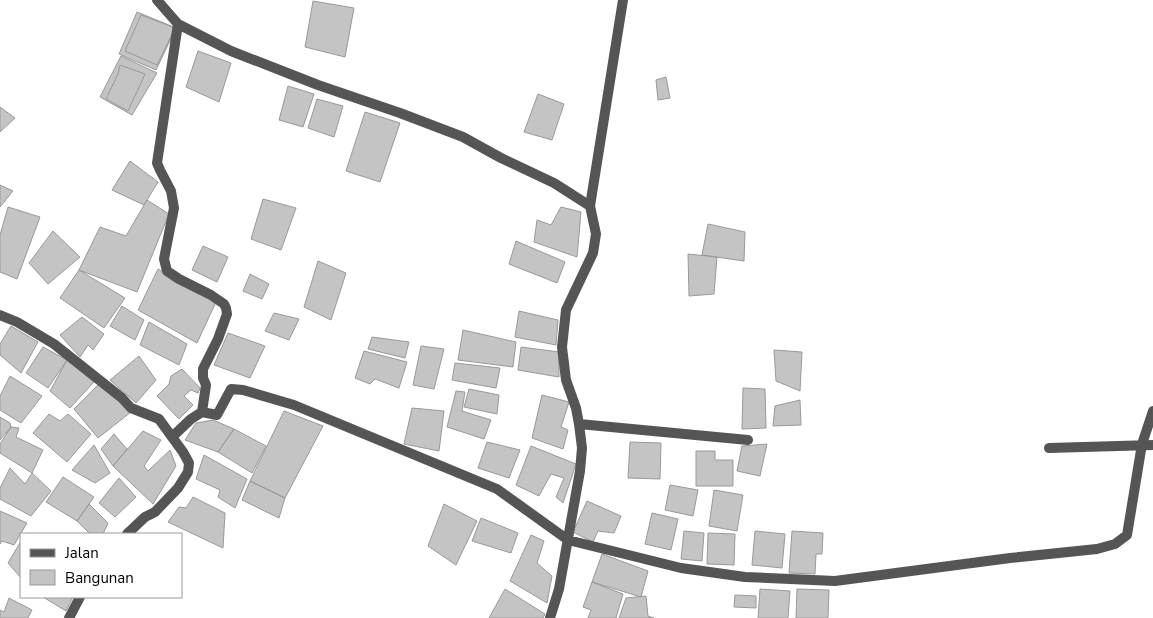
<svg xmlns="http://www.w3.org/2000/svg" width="1153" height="618" viewBox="0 0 1153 618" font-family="'Nunito Sans',sans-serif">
  <rect width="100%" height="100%" fill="#fff"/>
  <path fill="#c4c4c4" stroke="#999" d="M313,1L354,8L345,57L305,47Z
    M137,12L176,28L156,70L119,54Z
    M141,15L175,28L157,65L125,51Z
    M198,51L231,63L219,102L186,87Z
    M121,56L157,73L132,115L100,97Z
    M120,65L145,74L128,111L106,99L118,74Z
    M666,77L670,98L658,100L656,80Z
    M288,86L314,94L303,127L279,120Z
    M538,94L564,104L552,140L524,132Z
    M317,99L343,106L334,137L308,128Z
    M0,107L15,118L0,132Z
    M365,112L400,123L380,182L346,171Z
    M130,161L158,182L144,205L112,190Z
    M0,185L13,191L0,207Z
    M263,199L296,208L281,250L251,239Z
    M147,200L169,214L137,292L79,270L100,227L126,236Z
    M8,207L40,217L17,279L0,272V235Z
    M561,207L581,212L577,257L534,242L537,220L551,225Z
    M708,224L745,232L744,261L702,255Z
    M53,231L80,257L48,284L29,263Z
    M516,241L565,262L557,283L509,264Z
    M203,246L228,257L217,282L192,270Z
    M688,254L717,257L714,294L689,296Z
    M318,261L346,273L331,320L304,307Z
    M158,269L216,302L197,343L138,310Z
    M79,270L125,298L104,328L60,298Z
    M250,274L269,284L262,299L243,291Z
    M122,306L144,320L135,340L110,326Z
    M519,311L558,320L556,345L515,337Z
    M274,313L299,319L289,340L265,331Z
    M82,317L104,334L93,350L88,345L80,357L60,335Z
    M149,322L187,344L179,365L140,345Z
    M11,326L38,342L21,373L0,355V344Z
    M463,330L516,342L513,367L458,360Z
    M228,333L265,346L250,378L214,365Z
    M372,337L409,342L405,358L368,349Z
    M421,346L444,349L434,389L413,385Z
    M43,347L67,360L48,388L26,373Z
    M521,347L559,352V377L518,370Z
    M774,350L802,352L800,391L776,381Z
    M364,351L407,362L399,388L375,379L370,384L355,378Z
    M139,356L156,380L136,403L110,380Z
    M67,360L94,382L70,408L50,391Z
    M455,363L500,368L496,388L452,380Z
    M182,369L200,388L198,393L191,390L184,396L193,405L179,419L157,396L169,384L171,376Z
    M10,376L42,396L21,423L0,410V396Z
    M99,384L131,412L98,438L74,409Z
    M743,388L765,389L766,428L742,429Z
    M469,389L499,395L497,414L464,407Z
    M456,391L465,392L462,411L491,420L484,439L447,427Z
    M542,395L569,402L561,427L568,430L563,449L532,438Z
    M800,400L801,425L773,426L775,406Z
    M412,408L444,411L439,451L404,444Z
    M284,411L323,426L285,498L250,481Z
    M49,414L60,421L68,414L91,434L67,462L33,433Z
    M0,417L10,423L11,427L0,440Z
    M213,420L234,429L218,452L185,440L196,423Z
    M11,427L19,428L16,437L43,450L32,473L0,453V444Z
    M234,429L266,446L252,473L218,452Z
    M143,431L161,440L144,466L148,471L170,450L176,466L153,504L113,466Z
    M114,434L127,449L113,466L101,449Z
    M487,442L520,450L509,478L478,468Z
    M630,442L661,443L660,479L628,478Z
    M767,444L760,476L737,471L742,446Z
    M94,445L110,473L95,483L72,470Z
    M531,446L576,464L563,503L556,497L564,478L551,474L539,496L516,485Z
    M696,451H715V460H733V486H696Z
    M204,455L247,479L235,508L218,497L220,490L196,479Z
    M10,468L25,484L32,473L51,491L31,516L0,499V488Z
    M63,477L94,497L77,521L46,502Z
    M119,478L136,497L115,517L99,503Z
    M250,481L285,498L279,518L242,500Z
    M670,485L698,490L693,516L665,510Z
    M714,490L743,495L737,531L709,526Z
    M193,497L225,513L223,548L168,522L179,507L186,508Z
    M587,501L621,516L614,533L598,531L593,542L573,532Z
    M89,504L108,523L103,534H90L77,521Z
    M444,504L477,521L456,565L428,546Z
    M0,511L27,523L14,545L2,541L0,544Z
    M652,513L678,519L671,550L645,544Z
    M481,518L518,533L511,553L472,541Z
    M684,531L704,533L702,561L681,559Z
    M755,531L785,534L782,568L752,565Z
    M792,531L823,533L822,554H816L815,574L789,573Z
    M708,533L735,534L734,565L707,564Z
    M531,535L544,541L537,563L552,576L547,603L510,581Z
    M21,541V578L8,563Z
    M602,554L648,571L641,597L592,582Z
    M592,582L623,594L616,618H588L591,610L583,607Z
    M505,589L545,614L543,618H489Z
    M760,589L790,591L788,618H758Z
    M797,589L829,590L828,618H796Z
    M735,595L756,596V608L734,607Z
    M646,596L648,616L654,618H619L626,598Z
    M43,597H73L66,611Z
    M9,598L32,610L28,618H0V610L4,612Z"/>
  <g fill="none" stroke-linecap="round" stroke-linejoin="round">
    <path stroke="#555" stroke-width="10" d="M590,206L623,0"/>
    <path stroke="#555" stroke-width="10" d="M157,0L178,24L231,51L318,85L400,113L463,137L501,158L554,183L590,206L596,234L593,253L566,310L562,347L566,380L576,408L579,424L582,448L580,471L559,589L550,618
      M178,24L157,163L160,170L171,191L174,208L164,259L167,271L179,279L211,295L224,304L226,308L227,314L218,339L203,369V378L206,385L202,412
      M0,315L17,322L54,344L122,398L131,408L159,419L172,437
      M579,424L748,440
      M1049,448L1153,445
      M127,534L145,517L155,512L178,488L188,472L189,463L183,452L172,437L191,419L202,412L217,415L231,389L243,390L294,405L497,489L568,540L681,568L745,577L835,581L1010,558L1097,549L1115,544L1127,535L1142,444L1153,411
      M69,618L80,597"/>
  </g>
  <rect x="20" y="533" width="162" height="65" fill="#ffffff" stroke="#999999"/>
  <rect x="30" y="549" width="25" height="8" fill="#555555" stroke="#999999"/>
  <text x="65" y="558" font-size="15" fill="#000000">Jalan</text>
  <rect x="30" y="570" width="25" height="15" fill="#c4c4c4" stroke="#999999"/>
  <text x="65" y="583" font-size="15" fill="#000000">Bangunan</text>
</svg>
